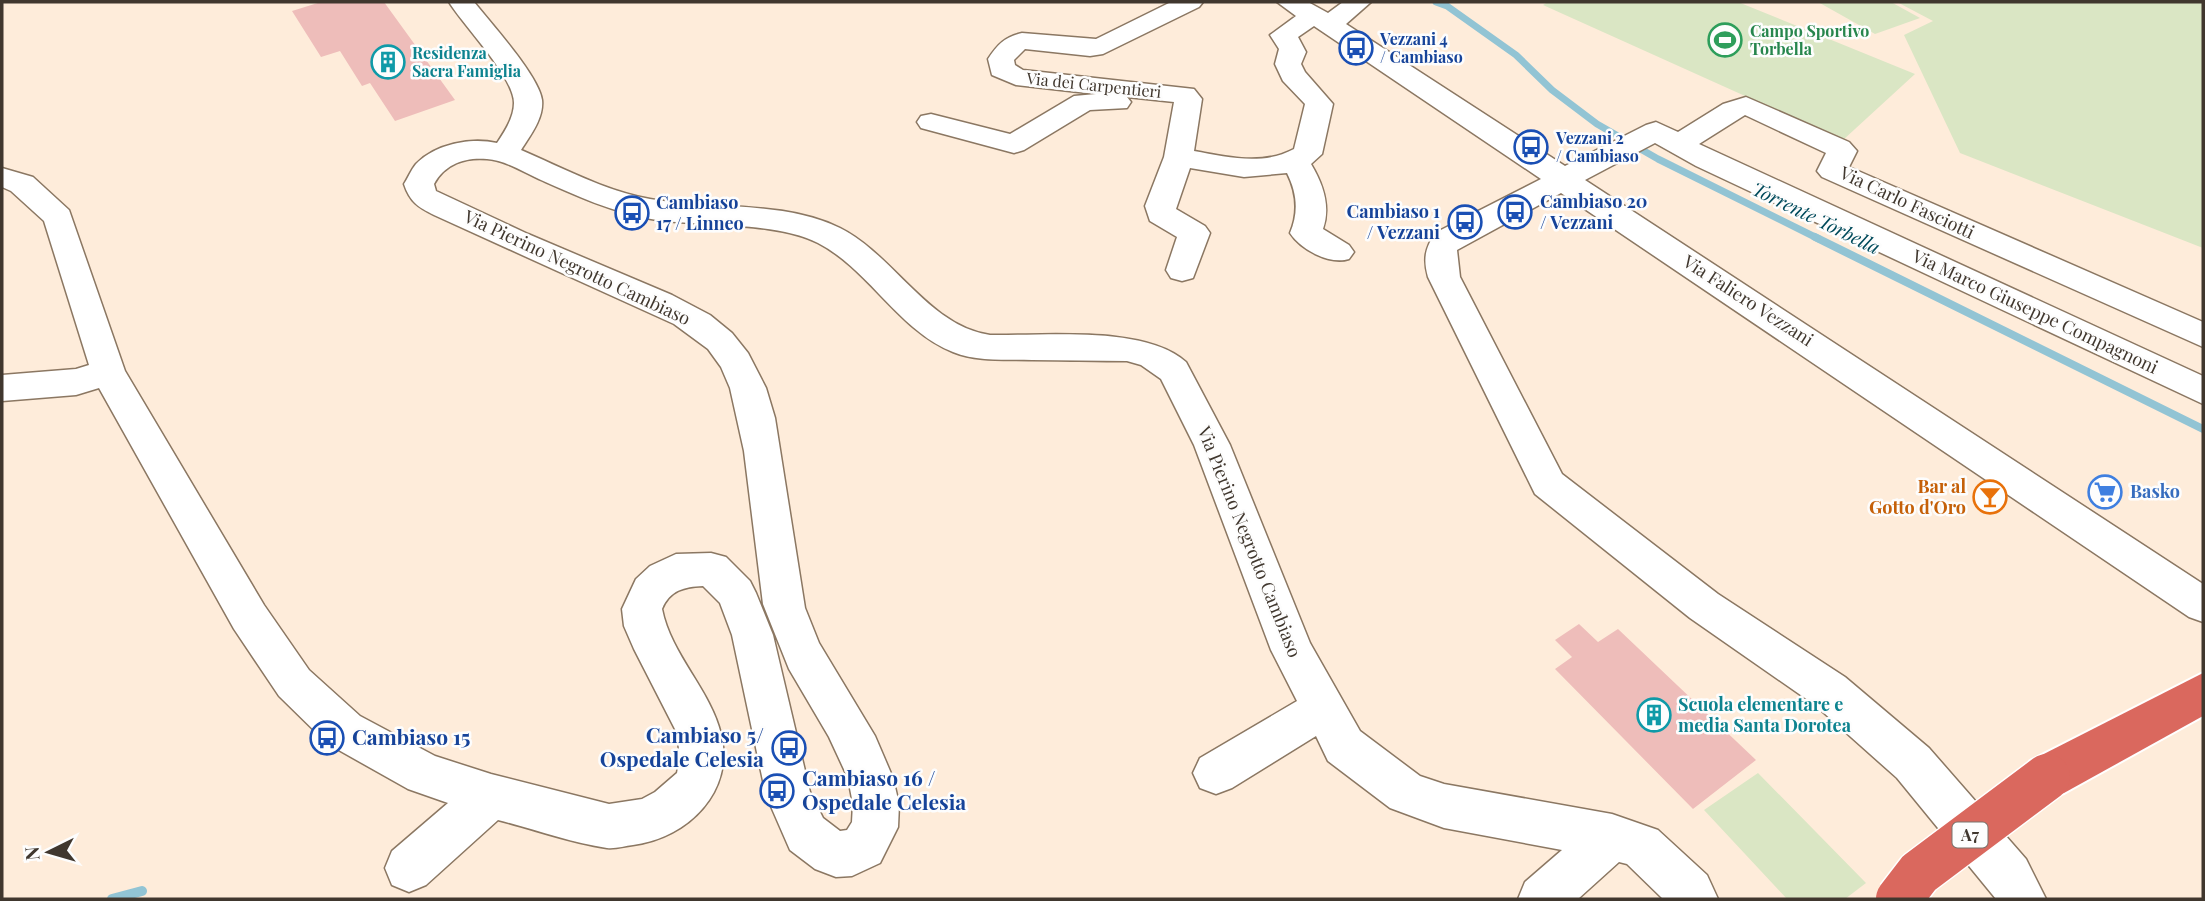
<svg xmlns="http://www.w3.org/2000/svg" width="2205" height="901" viewBox="0 0 2205 901" font-family="'Playfair Display',serif">
  <rect width="100%" height="100%" fill="#feecda"/>
  <path fill="#dae6c4" d="M1548,2H1738L1915,74L1843,140L1543,5Z
    M1818,2H1891L1920,18L1875,34Z
    M1897,2H2203V248L1960,153L1904,35L1933,21Z
    M1758,773L1866,883L1845,899H1787L1704,810Z"/>
  <g fill="none" stroke-linecap="round" stroke-linejoin="round">
    <path stroke="#92c4d4" stroke-width="7" d="M1436,2L1447,6L1516,55L1552,90L1597,124L1658,159L1819,239"/>
    <path stroke="#92c4d4" stroke-width="8" d="M1815,237L2203,429"/>
    <path stroke="#92c4d4" stroke-width="10" d="M112,899L142,891"/>
  </g>
  <path fill="#eebdba" d="M321,2H384L455,100L395,121L370,83L362,86L340,51L321,57L292,11Z
    M1579,624L1598,642L1618,629L1756,760L1693,809L1555,669L1572,657L1555,640Z"/>
  <g fill="none" stroke-linecap="round" stroke-linejoin="round">
    <defs>
      <path id="minor" d="M449,2H474C490,22 539,76 542,100C544,118 530,136 521,150C563,168 605,191 650,199C710,210 784,200 840,228C894,255 928,326 990,335C1045,336 1145,325 1186,362L1230,445L1310,643L1360,731L1420,776L1444,784L1612,814L1658,830L1707,875L1718,899H1663L1627,864L1619,862L1578,899H1518L1525,882L1562,850L1444,828L1390,808L1328,761L1316,736L1232,788L1216,794L1200,788L1193,773L1200,758L1297,701L1271,650L1194,445L1161,379L1141,365L1127,361C1095,361 1063,360 1032,360C1006,359 977,362 953,352C899,331 869,269 818,243C776,221 698,227 651,219C612,212 577,196 541,180C525,173 505,160 487,159C465,157 445,164 434,184L436,191L528,234L672,295L710,315L732,333L748,353L766,388L775,418L805,608L819,643L875,736L893,778L899,804L898,827L880,863L852,876L836,877L815,869L790,850L766,795L732,635L720,603L703,586C684,587 670,590 662,609C671,655 710,689 721,734C735,791 688,838 633,845C625,846 615,849 607,848C571,843 534,829 498,820L426,885L409,892L392,885L385,868L392,851L448,803L408,789L328,744L279,696L234,629L99,388L76,395L2,401V375L76,369L89,365L44,221L11,191L2,187V168L33,177L69,210L125,371L264,605L309,670L360,716L435,756L491,774L609,804L642,799L655,792L677,773L680,757L677,733L634,649L624,626L622,609L636,579L650,566L676,554L711,553L726,557L750,581L756,593L773,635L810,792L823,818L840,831L847,830L852,822L853,804L848,778L829,737L789,669L763,604L744,451L730,388L721,367L708,349L674,324L434,215C418,207 410,202 404,184C408,178 411,170 416,164C435,144 471,137 497,143C505,131 514,117 514,103C514,77 463,25 449,2Z
        M1171,2H1203L1199,7L1103,54L1090,56L1025,49L1014,60L1015,65L1023,70L1194,89L1202,99L1194,151C1228,157 1262,166 1294,149L1305,104L1283,81L1275,64L1279,49L1270,35L1296,16L1277,2H1308L1328,13L1343,2H1371L1346,24L1565,166L1646,125L1656,122L1678,132L1723,104L1746,97L1849,142L1857,151L1849,167L2203,322V347L1822,177L1817,171L1826,153L1745,115L1699,144L2203,376V404L1696,166L1655,143L1585,180L2203,584V622L2189,617L1561,193L1457,250L1460,277L1562,474L1718,594L1845,677L1929,748L2026,859L2046,899H1996L1897,778L1815,705L1690,618L1535,494L1428,277C1423,259 1425,249 1435,233L1541,179L1314,26L1298,37L1306,52L1301,64L1305,72L1333,104L1322,154L1311,164C1323,184 1331,206 1323,229L1349,245L1354,252L1349,259C1330,265 1301,250 1290,233C1299,212 1297,193 1287,173L1244,177L1190,168L1176,209L1205,226L1210,233L1193,278L1182,281L1171,278L1166,270L1177,237L1150,221L1145,206L1164,157L1174,102L1127,97L1131,102L1127,108L1090,110L1024,150L1014,153L921,128L917,122L921,116L931,114L1010,134L1074,96L1096,94L1016,85L992,75L988,59C998,44 1005,37 1022,33L1096,39Z"/>
      <path id="highway" d="M2203,673V716L2064,793L2047,799L2030,793L2023,777L2030,761Z"/>
    </defs>
    <use href="#minor" stroke="#8b7762" stroke-width="3"/>
    <use href="#highway" stroke="#fff" stroke-width="4"/>
    <use href="#minor" fill="#fff" fill-rule="evenodd"/>
    <use href="#highway" fill="#da685e" fill-rule="evenodd"/>
    <defs>
      <path id="highway-bridge" d="M1899,899L1919,873L2047,777"/>
    </defs>
    <use href="#highway-bridge" stroke="#fff" stroke-width="49" stroke-linecap="butt"/>
    <use href="#highway-bridge" stroke="#da685e" stroke-width="46"/>
  </g>
  <defs>
    <symbol id="stadium-ring" viewBox="-11 -11 22 22"><circle r="9.5" fill="#fdfdfd" stroke="#2e9e5b" stroke-width="1.5"/><path d="M0-5a6.5 5 0 1 0 0 10a6.5 5 0 1 0 0-10ZM-3.5-1.8h7v3.6h-7Z" fill="#2e9e5b"/></symbol>
    <symbol id="bus-ring" viewBox="-11 -11 22 22"><circle r="9.5" fill="#fdfdfd" stroke="#1a4fb4" stroke-width="1.5"/><path d="M-5-6H5V4H4V6H2V4H-2V6H-4V4H-5ZM-3.5-4V0h7V-4ZM-3.5 1.2v1.5H-2V1.2ZM2 1.2v1.5H3.5V1.2Z" fill="#1a4fb4"/></symbol>
    <symbol id="building-ring" viewBox="-11 -11 22 22"><circle r="9.5" fill="#fdfdfd" stroke="#0f9aa8" stroke-width="1.5"/><path d="M-4-6H4V6H1V3H-1V6H-4ZM-2.5-4.3h1.7v1.8h-1.7ZM.8-4.3h1.7v1.8H.8ZM-2.5-1h1.7V.8h-1.7ZM.8-1h1.7V.8H.8Z" fill="#0f9aa8"/></symbol>
    <symbol id="supermarket-ring" viewBox="-11 -11 22 22"><circle r="9.5" fill="#fdfdfd" stroke="#3f7fe0" stroke-width="1.5"/><path d="M-6-5.5h2.5l.6 2H6L4.5 2H-2.5L-4.4-4H-6ZM-1.5 3.2a1.3 1.3 0 1 0 .1 0ZM3 3.2a1.3 1.3 0 1 0 .1 0Z" fill="#3f7fe0"/></symbol>
    <symbol id="bar-ring" viewBox="-11 -11 22 22"><circle r="9.5" fill="#fdfdfd" stroke="#e8710a" stroke-width="1.5"/><path d="M-6-5H6L.8 .8V4.5H3.5V6h-7V4.5H-.8V.8Z" fill="#e8710a"/></symbol>
  </defs>
  <g fill-rule="evenodd">
    <use href="#stadium-ring" x="1706" y="21" width="38" height="38"/>
    <use href="#bus-ring" x="1337" y="29" width="38" height="38"/>
    <use href="#building-ring" x="369" y="43" width="38" height="38"/>
    <use href="#bus-ring" x="1512" y="128" width="38" height="38"/>
    <use href="#bus-ring" x="1496" y="193" width="38" height="38"/>
    <use href="#bus-ring" x="613" y="194" width="38" height="38"/>
    <use href="#bus-ring" x="1446" y="203" width="38" height="38"/>
    <use href="#supermarket-ring" x="2086" y="473" width="38" height="38"/>
    <use href="#bar-ring" x="1971" y="478" width="38" height="38"/>
    <use href="#building-ring" x="1635" y="696" width="38" height="38"/>
    <use href="#bus-ring" x="308" y="719" width="38" height="38"/>
    <use href="#bus-ring" x="770" y="729" width="38" height="38"/>
    <use href="#bus-ring" x="758" y="772" width="38" height="38"/>
  </g>
  <g text-anchor="middle" stroke-width="5" stroke-linejoin="round" paint-order="stroke">
    <g font-size="16" font-weight="bold" fill="#27864d" stroke="#fdfdfd" text-anchor="start">
      <text x="1750" y="37">Campo Sportivo<tspan x="1750" dy="18">Torbella</tspan></text>
    </g>
    <g font-size="16" font-weight="bold" fill="#164399" stroke="#fdfdfd" text-anchor="start">
      <text x="1380" y="45">Vezzani 4<tspan x="1380" dy="18">/ Cambiaso</tspan></text>
      <text x="1556" y="144">Vezzani 2<tspan x="1556" dy="18">/ Cambiaso</tspan></text>
    </g>
    <g font-size="16" font-weight="bold" fill="#0d838f" stroke="#fdfdfd" text-anchor="start">
      <text x="412" y="59">Residenza<tspan x="412" dy="18">Sacra Famiglia</tspan></text>
    </g>
    <g font-size="16" fill="#40372e" stroke="#fdfdfd">
      <text transform="translate(1094 85) rotate(6)" y="6">Via dei Carpentieri</text>
    </g>
    <rect fill="#fdfdfd" stroke="#79726c" stroke-width="2" x="1952.5" y="822.5" width="35" height="25" rx="5"/>
    <g font-size="16" font-weight="bold" fill="#40372e">
      <text x="1970" y="841">A7</text>
    </g>
    <g font-size="18" font-weight="bold" fill="#164399" stroke="#fdfdfd" text-anchor="start">
      <text x="1540" y="208">Cambiaso 20<tspan x="1540" dy="21">/ Vezzani</tspan></text>
      <text x="656" y="209">Cambiaso<tspan x="656" dy="21">17 / Linneo</tspan></text>
      <text x="1440" y="218" text-anchor="end">Cambiaso 1<tspan x="1440" dy="21">/ Vezzani</tspan></text>
    </g>
    <g font-size="18" fill="#40372e" stroke="#fdfdfd">
      <text transform="translate(1907 203) rotate(25)" y="6">Via Carlo Fasciotti</text>
      <text transform="translate(577 268) rotate(25)" y="6">Via Pierino Negrotto Cambiaso</text>
      <text transform="translate(1748 301) rotate(33)" y="6">Via Faliero Vezzani</text>
      <text transform="translate(2035 312) rotate(25)" y="6">Via Marco Giuseppe Compagnoni</text>
      <text transform="translate(1249 542) rotate(68)" y="6">Via Pierino Negrotto Cambiaso</text>
    </g>
    <g font-size="18" font-weight="bold" fill="#c56008" stroke="#fdfdfd" text-anchor="end">
      <text x="1966" y="493">Bar al<tspan x="1966" dy="21">Gotto d'Oro</tspan></text>
    </g>
    <g font-size="18" font-weight="bold" fill="#366cbe" stroke="#fdfdfd" text-anchor="start">
      <text x="2130" y="498">Basko</text>
    </g>
    <g font-size="18" font-weight="bold" fill="#0d838f" stroke="#fdfdfd" text-anchor="start">
      <text x="1678" y="711">Scuola elementare e<tspan x="1678" dy="21">media Santa Dorotea</tspan></text>
    </g>
    <g font-size="19" font-style="italic" fill="#004a5b" stroke="#fdfdfd">
      <text transform="translate(1816 218) rotate(26)" y="7">Torrente Torbella</text>
    </g>
    <g font-size="21" font-weight="bold" fill="#164399" stroke="#fdfdfd" text-anchor="start">
      <text x="764" y="743" text-anchor="end">Cambiaso 5/<tspan x="764" dy="24">Ospedale Celesia</tspan></text>
      <text x="352" y="745">Cambiaso 15</text>
      <text x="802" y="786">Cambiaso 16 /<tspan x="802" dy="24">Ospedale Celesia</tspan></text>
    </g>
  </g>
  <rect width="2205" height="901" fill="none" stroke="#40372e" stroke-width="7"/>
  <g transform="translate(49 852) rotate(265)" stroke="#fdfdfd" stroke-width="5" paint-order="stroke">
  <path d="M0-5L12 26L0 18L-12 26Z" fill="#40372e"/>
  <text y="-10" font-size="19" font-weight="bold" text-anchor="middle" fill="#40372e">N</text>
  </g>
</svg>
